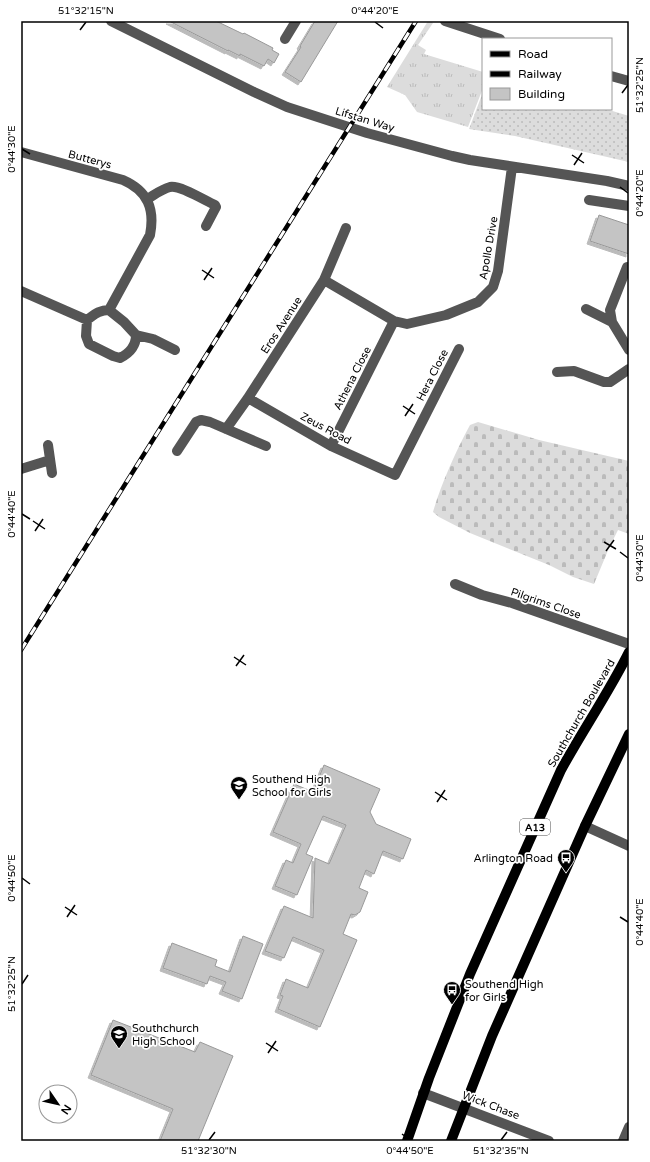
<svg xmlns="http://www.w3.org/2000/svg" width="650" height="1162" viewBox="0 0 650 1162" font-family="'Varela Round',sans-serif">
  <defs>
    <pattern id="grass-tufts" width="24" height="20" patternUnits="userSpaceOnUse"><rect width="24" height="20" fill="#dcdcdc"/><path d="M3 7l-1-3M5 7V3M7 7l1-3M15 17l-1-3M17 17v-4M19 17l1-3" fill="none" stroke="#bbb"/></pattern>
    <pattern id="cemetery-stones" width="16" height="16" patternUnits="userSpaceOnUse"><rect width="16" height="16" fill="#dcdcdc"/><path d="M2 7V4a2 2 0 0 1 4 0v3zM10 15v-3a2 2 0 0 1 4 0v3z" fill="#bbb"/></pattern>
    <pattern id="garden-dots" width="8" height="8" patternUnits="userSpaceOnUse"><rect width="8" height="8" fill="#dcdcdc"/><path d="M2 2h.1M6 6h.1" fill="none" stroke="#bbb" stroke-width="1.8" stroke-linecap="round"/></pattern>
    <filter id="shadow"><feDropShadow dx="-3" dy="3" stdDeviation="0" flood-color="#0004"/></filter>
  </defs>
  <rect width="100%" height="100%" fill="#fff"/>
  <path fill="url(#grass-tufts)" d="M428,21H431L433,23L418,45L426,50L424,54L483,72V88L468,127L417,112L405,95L387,87Z"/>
  <path fill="url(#cemetery-stones)" d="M478,422L539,440L629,461V534L618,530L609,548L594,584L573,577L549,565L470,533L439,517L433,512C441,484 456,451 470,425Z"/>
  <path fill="url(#garden-dots)" d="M483,92V109H606L629,116V162L515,136L469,129Z"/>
  <path fill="#c4c4c4" stroke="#999" filter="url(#shadow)" d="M169,21H216L243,34L244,33L273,48L272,50L279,54L274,63L268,59L264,66L240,54V56L228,50V51Z
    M315,21H338L301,82L285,72L301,47L300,46Z
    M599,215L629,225V254L590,241Z
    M324,765L380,789L370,812L376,824L411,839L403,859L383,851L374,874L366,870L359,888L368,892L360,912L355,915L351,914L343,934L357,940L320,1027L278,1009L283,996L280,995L286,979L308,988L324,950L293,937L284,958L265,951L284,906L313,918L315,858L329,864L346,825L323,816L306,854L313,857L297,895L275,886L286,860L293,863L301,844L273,832L294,784L313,792Z
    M243,936L263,944L242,999L222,991L226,982L210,976L207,984L163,968L172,943L217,960L215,966L230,972Z
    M113,1020L195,1052L200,1042L233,1056L198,1141H160L173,1109L91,1075Z"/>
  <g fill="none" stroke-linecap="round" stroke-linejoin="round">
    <path stroke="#555" stroke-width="10" d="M111,21L254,92L287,107L367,133L452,156L470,160L607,181L629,186
      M445,21L500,39
      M285,39L296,21
      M611,76L629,81
      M21,152L123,180C148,191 155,209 150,235L109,310C99,310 94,315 87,320L21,291
      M147,199C154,195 162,189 170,187C180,185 204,200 215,205L216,207L206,226
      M589,200L629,206
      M627,267L610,310L612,322L629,350
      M324,280L394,321L407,324L446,315L478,302L493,287L498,271L512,167
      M586,309L612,322
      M87,320L86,336L89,344L113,356L120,358C130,353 136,346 136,335L124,322L109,310
      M136,335L153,339L175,350
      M557,372L574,371L604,382H610L629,369
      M248,398L331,446L395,475L459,349
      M226,429L248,398L324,280L346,228
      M48,445L52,473
      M331,446L394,321
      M177,451L196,422L201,420L210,422L266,446
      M21,469L50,460
      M455,584L482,595L512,603L629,644
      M585,826L629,846
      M423,1093L549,1141
      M623,1141L629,1127"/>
    <path stroke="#000" stroke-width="10" d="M407,1141L429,1078L470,974L561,770C583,730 609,692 629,652
      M451,1141L492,1036L585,826L629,734"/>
    <defs>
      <path id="rail" d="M21,650L416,21"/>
    </defs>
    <use href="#rail" stroke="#000" stroke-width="4.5"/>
    <use href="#rail" stroke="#fff" stroke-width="3" stroke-dasharray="9" stroke-linecap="butt"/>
  </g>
  <path fill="none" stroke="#000" stroke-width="1.5" d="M375,22L383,28M80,30L86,22M622,93L628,85M22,149L30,154M572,155L584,163M574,165L582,153M620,187L628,193M202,270L214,278M204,280L212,268M403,406L415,414M405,416L413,404M22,514L30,519M33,521L45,529M35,531L43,519M604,542L616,549M606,551L614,540M620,552L628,558M234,657L246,665M236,666L244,655M435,792L447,800M437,802L445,790M22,878L30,884M65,907L77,915M67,917L75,905M620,917L628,922M22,984L28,975M266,1043L278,1051M268,1053L276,1041M402,1134L410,1140M209,1140L215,1132M501,1140L507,1132"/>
  <defs>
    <symbol id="school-pin" viewBox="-11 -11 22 30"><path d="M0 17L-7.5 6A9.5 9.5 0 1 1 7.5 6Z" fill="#000" stroke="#fff"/><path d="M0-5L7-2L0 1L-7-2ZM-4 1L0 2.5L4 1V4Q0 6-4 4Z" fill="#fff"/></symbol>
    <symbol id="bus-pin" viewBox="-11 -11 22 30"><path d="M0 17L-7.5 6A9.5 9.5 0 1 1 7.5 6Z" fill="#000" stroke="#fff"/><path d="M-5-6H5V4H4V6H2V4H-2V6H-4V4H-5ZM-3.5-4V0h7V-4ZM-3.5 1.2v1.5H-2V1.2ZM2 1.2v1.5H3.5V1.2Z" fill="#fff"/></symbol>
  </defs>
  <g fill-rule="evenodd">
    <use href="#school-pin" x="229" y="775" width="20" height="27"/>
    <use href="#bus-pin" x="556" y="848" width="20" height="27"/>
    <use href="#bus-pin" x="442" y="980" width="20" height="27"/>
    <use href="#school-pin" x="109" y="1024" width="20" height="27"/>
  </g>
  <g text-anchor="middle" stroke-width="3.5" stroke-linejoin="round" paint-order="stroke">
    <rect fill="#fff" stroke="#4c4c4c" stroke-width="1" x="520" y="819" width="30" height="16" rx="3"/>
    <g font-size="10" font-weight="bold" fill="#000">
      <text x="535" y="831">A13</text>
    </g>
    <g font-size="11" fill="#000" stroke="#fff">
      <text transform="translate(365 119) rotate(17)" y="4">Lifstan Way</text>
      <text transform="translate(90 159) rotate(15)" y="4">Butterys</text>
      <text transform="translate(488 248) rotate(-80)" y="4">Apollo Drive</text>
      <text transform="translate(281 325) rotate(-57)" y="4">Eros Avenue</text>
      <text transform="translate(432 375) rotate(-63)" y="4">Hera Close</text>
      <text transform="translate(352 378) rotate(-63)" y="4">Athena Close</text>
      <text transform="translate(326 428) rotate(28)" y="4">Zeus Road</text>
      <text transform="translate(546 603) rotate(19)" y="4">Pilgrims Close</text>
      <text transform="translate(581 713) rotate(-60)" y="4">Southchurch Boulevard</text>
      <text transform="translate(491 1105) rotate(21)" y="4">Wick Chase</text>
    </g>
    <g font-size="11" fill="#000" stroke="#fff" text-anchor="start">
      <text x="252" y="783">Southend High<tspan x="252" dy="13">School for Girls</tspan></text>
      <text x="553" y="862" text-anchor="end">Arlington Road</text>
      <text x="465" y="988">Southend High<tspan x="465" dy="13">for Girls</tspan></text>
      <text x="132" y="1032">Southchurch<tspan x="132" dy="13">High School</tspan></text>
    </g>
  </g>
  <rect width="650" height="1162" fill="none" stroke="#ffffff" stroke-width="44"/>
  <rect x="482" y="38" width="130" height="72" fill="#ffffff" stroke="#999999"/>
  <rect x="490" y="51" width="20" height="6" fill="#000000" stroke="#999999"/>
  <text x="518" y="58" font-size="12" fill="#000000">Road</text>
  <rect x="490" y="71" width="20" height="6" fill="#000000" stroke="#999999"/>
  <text x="518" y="78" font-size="12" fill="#000000">Railway</text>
  <rect x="490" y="88" width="20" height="12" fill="#c4c4c4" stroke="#999999"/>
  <text x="518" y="98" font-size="12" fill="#000000">Building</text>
  <g transform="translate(58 1104) rotate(124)"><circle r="19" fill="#ffffff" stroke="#999999"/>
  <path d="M0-3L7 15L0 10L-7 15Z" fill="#000000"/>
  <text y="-6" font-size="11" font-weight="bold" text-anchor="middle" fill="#000000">N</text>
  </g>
  <rect x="22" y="22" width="606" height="1118" fill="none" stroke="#000" stroke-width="1.5"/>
  <g font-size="10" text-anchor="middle" fill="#000">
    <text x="86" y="14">51°32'15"N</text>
    <text x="375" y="14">0°44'20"E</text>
    <text transform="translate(639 85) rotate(-90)" y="4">51°32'25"N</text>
    <text transform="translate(11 149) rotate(-90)" y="4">0°44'30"E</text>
    <text transform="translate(639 193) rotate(-90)" y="4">0°44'20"E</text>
    <text transform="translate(11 514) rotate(-90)" y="4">0°44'40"E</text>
    <text transform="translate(639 558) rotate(-90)" y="4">0°44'30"E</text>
    <text transform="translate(11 878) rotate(-90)" y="4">0°44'50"E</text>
    <text transform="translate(639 922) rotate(-90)" y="4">0°44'40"E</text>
    <text transform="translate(11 984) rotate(-90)" y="4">51°32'25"N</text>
    <text x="209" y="1154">51°32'30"N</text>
    <text x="410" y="1154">0°44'50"E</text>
    <text x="501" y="1154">51°32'35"N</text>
  </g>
</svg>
